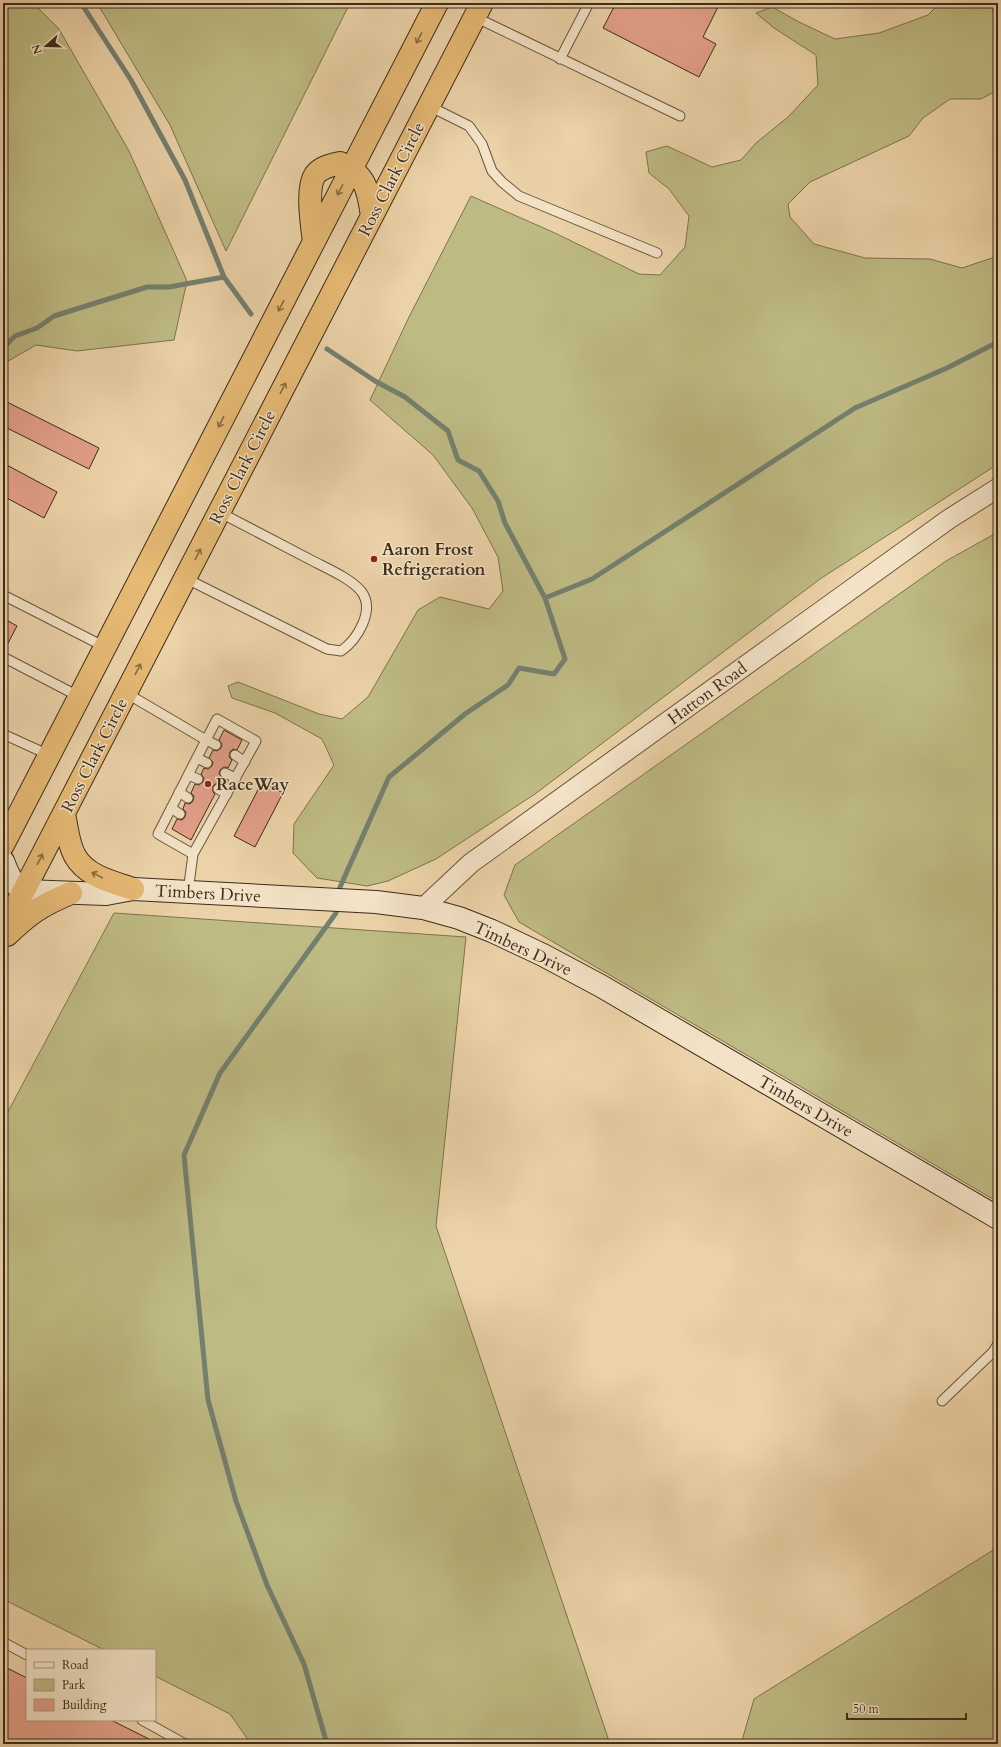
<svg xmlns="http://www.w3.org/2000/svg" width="1001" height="1747" viewBox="0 0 1001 1747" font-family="Cardo,serif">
  <rect width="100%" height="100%" fill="#ecd2a8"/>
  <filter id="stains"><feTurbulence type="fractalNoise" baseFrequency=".005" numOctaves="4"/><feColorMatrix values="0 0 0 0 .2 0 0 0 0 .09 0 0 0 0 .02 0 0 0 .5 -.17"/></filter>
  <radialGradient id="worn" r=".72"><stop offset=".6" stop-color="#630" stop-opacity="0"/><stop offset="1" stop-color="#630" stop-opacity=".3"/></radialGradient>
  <path fill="#beba83" stroke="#7d734e" d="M3,3H33L59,29L129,151L187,281L174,340L77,351L36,345L3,364Z
    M97,3H350L226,251L170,125Z
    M940,3H990L998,25V90L981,99H950L923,118L909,136L810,182L788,204L790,217L814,244L865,258L930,259L962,268L998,256V464L820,579L535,794L436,859L388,881L367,886L317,878L293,853L294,824L334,765L322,739L275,713L232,698L228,686L238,682L319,714L342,719L368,697L418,610L440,597L489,609L503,591L498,557L472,508L433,455L370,400L409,317L471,196L555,233L639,274L660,275L685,247L689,216L669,189L649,173L646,152L667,146L712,167L741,160L756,143L788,117L818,85L816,55L774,28L756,13L772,7L799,22L835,39L879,33L928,15Z
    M998,532V1202L519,922L504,895L515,865L946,561Z
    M114,913L466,937L436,1226L610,1744H251L230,1714L155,1676V1650H104L3,1599V1121Z
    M998,1547V1744H741L754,1699Z"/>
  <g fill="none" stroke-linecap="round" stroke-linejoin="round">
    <path stroke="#74806f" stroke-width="5" d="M81,3L131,80L185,180L224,277L251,314
      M3,348L15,336L37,328L54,316L147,287H169L224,277
      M327,349L375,381L405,397L448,431L458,460L479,471L498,501L505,523L545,598L565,659L554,674L519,668L508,685L465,714L389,777L337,894
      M545,598L592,579L855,408L947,368L998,342
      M327,1744L304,1664L267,1585L236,1501L208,1400L184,1155L220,1073L336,913"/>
  </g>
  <path fill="#e29f89" stroke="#3c2c1a" d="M616,3H720L703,37L716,44L699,77L603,28Z
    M3,400L99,448L89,469L3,426Z
    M3,463L57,492L44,518L3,496Z
    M3,618L17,626L4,651H3Z
    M224,730L242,740L237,750L233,749L230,752L229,757L232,760L228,768L224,767L220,770L219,774L223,778L220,784H215L213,786V792L215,794L191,840L172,829L177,819L182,820L185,817L186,812L183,809L185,803L190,804L193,801L194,796L191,793L195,784L199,785L203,782L204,778L201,774L204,768L208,769L212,766L213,762L209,758L213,750L217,751L221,748L222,744L219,740Z
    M262,782L283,793L255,847L234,836Z
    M3,1666L27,1678V1720H111L159,1744H3Z"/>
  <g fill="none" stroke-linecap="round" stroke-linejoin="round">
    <defs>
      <path id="lane" d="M475,17L680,116
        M560,59L589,3
        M429,106L469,126L482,144L492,171L502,182L519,196L657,253
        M185,578L327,649L341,651C357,640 376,610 361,591C350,578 326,568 311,560C280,544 250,528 219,512
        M3,595L105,647
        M3,657L80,697
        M126,693L206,740L158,834L193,854L188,892
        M3,734L49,755
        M235,755L245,762
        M197,758L207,763
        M225,773L236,778
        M188,775L198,779
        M218,789L227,794
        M179,792L188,798
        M171,808L180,814
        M193,854L256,741L217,719L206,740L216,745
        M942,1401L993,1352L998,1344
        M3,1642L27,1655
        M142,1720L185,1744"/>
      <path id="street" d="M423,908L471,863L949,519L998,488"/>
      <path id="secondary" d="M3,861C8,874 12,884 24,891L106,894L133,889L376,902L423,908L459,918L492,931L543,955L601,986L998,1218"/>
      <path id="highway" d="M314,242C312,226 306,188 315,175C321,167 331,165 340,163C366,175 368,189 372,216
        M64,814C67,827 68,844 75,856C87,877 113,882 133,889
        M3,845L437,3
        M3,931L482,3
        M7,935C30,913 42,905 71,893"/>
    </defs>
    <use href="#lane" stroke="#68563e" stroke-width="11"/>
    <use href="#street" stroke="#68563e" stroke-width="21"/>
    <use href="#secondary" stroke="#3c2c1a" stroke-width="24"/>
    <use href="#highway" stroke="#3c2c1a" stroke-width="24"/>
    <use href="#lane" stroke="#f3e2c6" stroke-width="9"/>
    <use href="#street" stroke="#f3e2c6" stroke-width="19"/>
    <use href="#secondary" stroke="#f3e2c6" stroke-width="22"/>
    <use href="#highway" stroke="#e6b974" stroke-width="22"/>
  </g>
  <defs><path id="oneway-shaft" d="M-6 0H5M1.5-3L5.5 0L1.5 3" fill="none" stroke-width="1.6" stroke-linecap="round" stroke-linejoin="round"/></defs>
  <g stroke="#886b42">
    <use href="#oneway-shaft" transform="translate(419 38) rotate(117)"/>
    <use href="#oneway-shaft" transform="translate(340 190) rotate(117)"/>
    <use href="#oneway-shaft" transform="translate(281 306) rotate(117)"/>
    <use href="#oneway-shaft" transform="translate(283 388) rotate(-63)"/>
    <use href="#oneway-shaft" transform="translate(221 422) rotate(117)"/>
    <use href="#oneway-shaft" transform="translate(198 554) rotate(-63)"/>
    <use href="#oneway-shaft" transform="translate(138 669) rotate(-63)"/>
    <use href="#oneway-shaft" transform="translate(40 859) rotate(-63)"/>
    <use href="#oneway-shaft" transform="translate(97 875) rotate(-152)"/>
  </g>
  <g fill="#8f2418" stroke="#f3e2c6" stroke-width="1.5">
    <circle cx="374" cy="559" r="4"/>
    <circle cx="208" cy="784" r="4"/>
  </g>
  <g text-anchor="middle" stroke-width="3" stroke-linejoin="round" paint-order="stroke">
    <g font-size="17" fill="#3c2c1a" stroke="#f3e2c6">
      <text transform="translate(391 179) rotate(-63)" y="6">Ross Clark Circle</text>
      <text transform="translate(242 467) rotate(-63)" y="6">Ross Clark Circle</text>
      <text transform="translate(707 693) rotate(-36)" y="6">Hatton Road</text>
      <text transform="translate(94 755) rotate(-63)" y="6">Ross Clark Circle</text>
      <text transform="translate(208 893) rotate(3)" y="6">Timbers Drive</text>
      <text transform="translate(523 948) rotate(25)" y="6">Timbers Drive</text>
      <text transform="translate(806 1106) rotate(30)" y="6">Timbers Drive</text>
    </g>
    <g font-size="17" font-weight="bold" fill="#3c2c1a" stroke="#f3e2c6" text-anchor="start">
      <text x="382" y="555">Aaron Frost<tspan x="382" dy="20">Refrigeration</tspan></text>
      <text x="216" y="790">RaceWay</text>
    </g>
  </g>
  <rect width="1001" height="1747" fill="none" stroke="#ecd2a8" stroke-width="16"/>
  <rect x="4" y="4" width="993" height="1739" fill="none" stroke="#3c2c1a" stroke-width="2"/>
  <rect x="8" y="8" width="985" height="1731" fill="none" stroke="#3c2c1a"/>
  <rect x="26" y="1649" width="130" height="72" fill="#f3e2c6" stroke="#aa9981"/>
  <rect x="34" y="1662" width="20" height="6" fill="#f3e2c6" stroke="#aa9981"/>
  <text x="62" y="1669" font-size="12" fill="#3c2c1a">Road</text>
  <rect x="34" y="1679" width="20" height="12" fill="#beba83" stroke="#aa9981"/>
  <text x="62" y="1689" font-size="12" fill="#3c2c1a">Park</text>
  <rect x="34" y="1699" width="20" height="12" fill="#e29f89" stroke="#aa9981"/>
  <text x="62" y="1709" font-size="12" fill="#3c2c1a">Building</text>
  <g transform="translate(46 46) rotate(250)" stroke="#f3e2c6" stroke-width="3" paint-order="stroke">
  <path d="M0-3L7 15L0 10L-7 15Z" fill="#3c2c1a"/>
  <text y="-6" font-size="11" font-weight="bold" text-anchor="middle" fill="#3c2c1a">N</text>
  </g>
  <path d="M847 1713v6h119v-6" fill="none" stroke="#3c2c1a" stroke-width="2"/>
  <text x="853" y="1713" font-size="12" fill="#3c2c1a" stroke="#f3e2c6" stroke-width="3" paint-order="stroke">50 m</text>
  <rect width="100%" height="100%" filter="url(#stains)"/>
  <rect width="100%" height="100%" fill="url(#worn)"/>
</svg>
